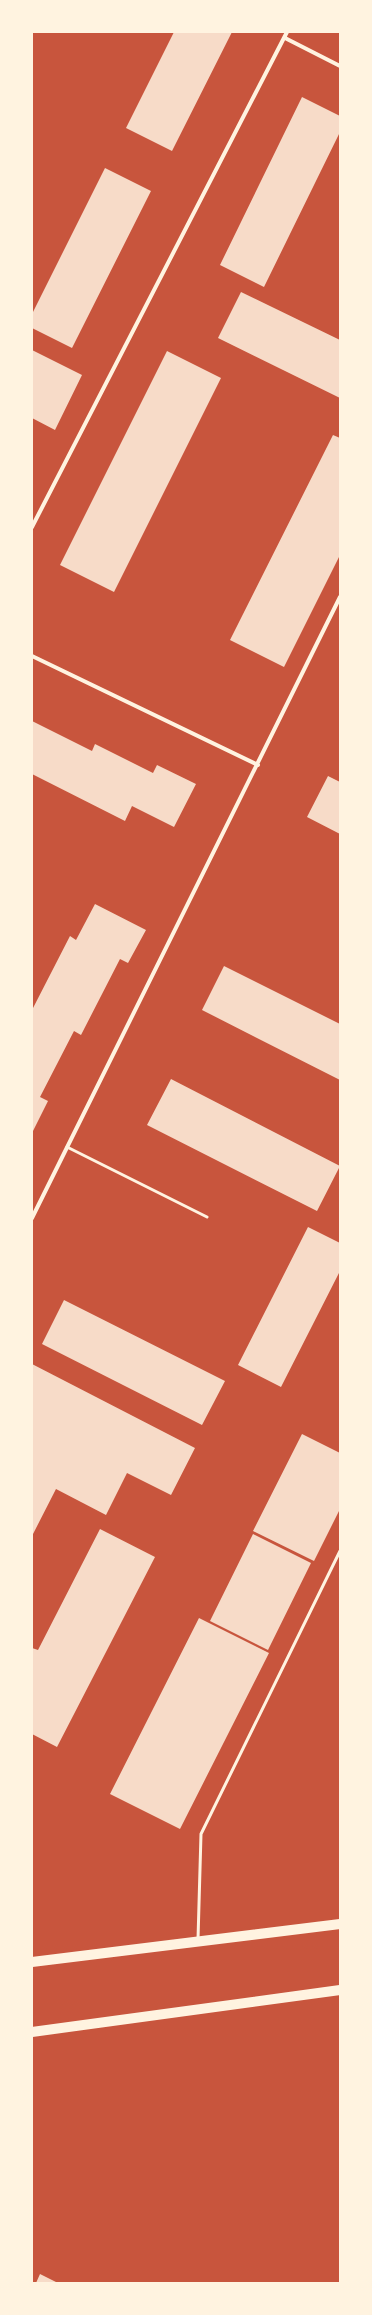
<svg xmlns="http://www.w3.org/2000/svg" width="372" height="2315" viewBox="0 0 372 2315" font-family="'PT Sans Narrow',sans-serif">
  <rect width="100%" height="100%" fill="#c8553d"/>
  <path fill="#f7dbc8" d="M174,32H232L172,151L126,128Z
    M302,97L340,116V132L264,287L220,265Z
    M105,168L151,191L72,348L32,328V314Z
    M241,292L340,340V398L218,338Z
    M32,350L82,375L55,430L32,418Z
    M167,351L221,378L114,592L60,565Z
    M333,435L340,438V555L284,667L230,640Z
    M32,721L92,751L95,744L153,773L157,765L196,784L174,827L132,806L125,821L32,774Z
    M328,776L340,782V834L307,817Z
    M95,904L146,930L128,963L120,959L81,1035L74,1031L40,1097L48,1101L32,1133V1010L70,936L76,940Z
    M224,966L340,1024V1080L202,1010Z
    M171,1079L340,1166L317,1211L147,1125Z
    M308,1227L340,1243V1271L281,1387L238,1365Z
    M64,1300L225,1381L202,1425L42,1344Z
    M32,1364L195,1448L171,1495L127,1473L106,1515L56,1489L32,1536Z
    M302,1434L340,1453V1509L314,1561L253,1531Z
    M100,1529L155,1557L57,1747L32,1734V1648L38,1650Z
    M253,1534L311,1563L268,1650L210,1621Z
    M199,1618L269,1653L180,1829L110,1794Z
    M40,2274L58,2283H36Z"/>
  <g fill="none" stroke-linecap="round" stroke-linejoin="round">
    <path stroke="#fff3e0" stroke-width="3" d="M67,1147L207,1217
      M198,1939L201,1834L340,1551"/>
    <path stroke="#fff3e0" stroke-width="4" d="M285,38L340,66
      M32,527L287,32
      M32,656L258,765
      M32,1218L340,597"/>
    <path stroke="#fff3e0" stroke-width="10" d="M32,1962L340,1924
      M32,2032L340,1990"/>
  </g>
  <rect width="372" height="2315" fill="none" stroke="#fff3e0" stroke-width="66"/>
</svg>
